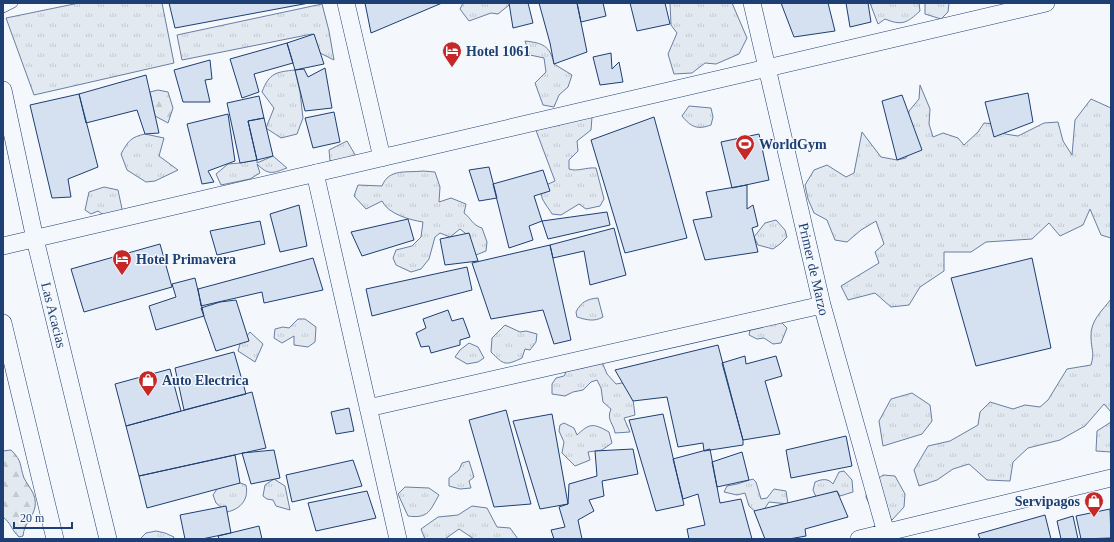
<svg xmlns="http://www.w3.org/2000/svg" width="1114" height="542" viewBox="0 0 1114 542" font-family="Georgia,serif">
  <defs>
    <pattern id="grass-tufts" width="24" height="20" patternUnits="userSpaceOnUse"><rect width="24" height="20" fill="#e3e9f0"/><path d="M3 7l-1-3M5 7V3M7 7l1-3M15 17l-1-3M17 17v-4M19 17l1-3" fill="none" stroke="#c2c9d1"/></pattern>
    <pattern id="forest-firs" width="22" height="20" patternUnits="userSpaceOnUse"><rect width="22" height="20" fill="#e3e9f0"/><path d="M5 1l3.5 6h-7zM16 11l3.5 6h-7z" fill="#c2c9d1"/></pattern>
  </defs>
  <rect width="100%" height="100%" fill="#f4f7fb"/>
  <path fill="url(#grass-tufts)" stroke="#687fa3" d="M79,3H162L174,63L34,95L6,18Z
    M463,3H510L509,5L498,14L491,13L469,21L460,9Z
    M670,3H732L747,38L739,54L716,64L705,63L692,73L674,74L668,54L677,33L671,25Z
    M870,3H919L920,11C907,23 902,26 885,19L878,24Z
    M925,3H949L948,12L941,19L925,14Z
    M322,4L329,31L334,60L320,53L314,35L312,34L182,60L177,35Z
    M525,41C542,43 550,45 554,64L572,75L568,87L559,95L554,107L543,105L535,83L546,72L544,58L530,55Z
    M295,70L300,92L303,118L297,134L281,138L266,128L274,108L262,92C269,73 276,72 295,70Z
    M920,85L930,109L929,124L933,137L943,133L958,138L964,145L978,132L984,123L996,124L1005,134L1018,136L1044,123L1058,122L1063,141L1072,155L1075,120L1091,99L1111,108V238L1101,235L1090,209L1083,225L1060,236L1049,223L1032,239L986,242L971,252H944V271L920,287L909,305L891,307L875,293L848,300L841,286L879,263L875,252L884,244L876,221L861,230L847,242L835,240L827,220L814,213L808,199L805,185L814,170L827,165L846,177L854,173L862,132L881,157L897,160L906,158L913,139L907,125L909,111L919,99Z
    M689,106L711,108L713,117L711,125C697,130 691,127 682,116Z
    M592,117L591,130L577,141L578,151L569,160V169C578,172 586,167 596,168L604,199L600,206L586,209L579,204L561,215L552,214C548,207 542,201 541,194L546,185L555,181L534,125Z
    M145,134L164,138L159,156L178,170L155,181L146,182L127,170L121,154C128,141 131,137 145,134Z
    M347,141L357,158L330,161L329,150Z
    M273,156L287,168C273,173 269,176 257,164L260,173L250,179L221,185L216,174L228,164L240,163L257,160V163Z
    M423,171L435,172L440,187L439,202L451,198L466,204L464,213C472,219 472,225 482,228L487,242L486,251L476,255L469,247L470,237L460,229L450,237L440,233L435,237L429,259L421,269L411,272L396,265L393,258L396,250L412,246L421,237L423,222C410,220 388,214 382,201L366,209L354,196L358,185L382,186C389,168 407,173 423,171Z
    M104,187L118,190L122,209L112,221L98,211L91,214L85,210L89,192Z
    M776,220L785,230L787,237L780,244L773,249L758,245L754,237L765,223Z
    M598,298L603,317C594,322 587,320 577,317L576,312C581,302 587,299 598,298Z
    M1111,299V412L1104,404L1085,426L1060,440L1028,448L1013,462L1010,481L987,480L969,464L953,469L937,480L919,486L914,470L928,446L950,441L978,425L980,412L990,402L1013,409L1025,405L1040,407L1048,400L1067,369L1091,365C1095,351 1091,350 1091,337C1090,321 1102,311 1111,299Z
    M298,319H305L316,327L315,342L308,347L294,345V336L282,343L274,338L275,329L283,327L289,328Z
    M781,322L787,328L781,343L773,344L764,338L757,339L749,335L751,325Z
    M505,325L520,332L526,331L537,334L536,342L530,350L525,349L522,358C505,366 504,365 491,352L492,338Z
    M250,332L263,344L255,362L238,351L240,344Z
    M469,343L478,347L484,358L478,362L467,364L455,357L460,350Z
    M588,362H602L607,374L616,384L622,383L632,392L635,415L624,418L630,432L615,433C614,424 606,420 611,409L603,402L601,388L597,380L591,382L583,390L573,392L565,396L552,394V384L556,378L564,376L567,370L583,368Z
    M912,393L930,405L932,421L922,434L883,446L879,421L891,399Z
    M1111,422V452L1096,451L1097,431Z
    M564,423L574,428L577,435C590,423 593,423 609,432L612,443L602,450L588,452L590,460L575,466L562,453L564,442L559,431L560,425Z
    M469,461L474,477L469,481L471,488L460,489L449,486V478L459,470L462,463Z
    M844,471L852,480L853,492L840,496L837,491L816,497L813,490L815,482C822,479 828,478 833,484L839,472Z
    M883,475L895,476L905,494L904,507L892,520L871,508L866,497L867,487Z
    M274,479L285,486L290,510L276,506L273,500L267,499L263,496L265,485Z
    M753,479L756,482L761,499L767,498L774,489L786,491L788,504L769,502L763,511L757,513L749,506L745,493L737,495L724,492L727,486L737,484Z
    M234,481L246,485C249,499 241,509 227,512L216,503L213,495L221,483Z
    M405,487L429,488L439,495C430,510 429,519 408,516L398,494Z
    M472,506L487,508L497,527L510,528L518,539H474L459,529L445,539H425L421,529L438,517L458,515Z
    M156,531L165,533L174,537L173,539H140L146,533Z"/>
  <path fill="url(#forest-firs)" stroke="#687fa3" d="M158,90L168,92L173,108L168,123L155,116L150,92Z
    M11,450C23,462 19,464 24,478C29,488 37,494 35,507C33,518 24,523 23,536L19,537C12,531 11,523 3,517V451Z"/>
  <path fill="#d5e0f0" stroke="#1d3f73" d="M169,3H309L175,28Z
    M365,3H442L371,33Z
    M509,3H528L533,23L513,28Z
    M539,3H577L587,52L554,64L550,43Z
    M577,3H603L606,16L581,22Z
    M630,3H665L670,24L637,31Z
    M781,3H828L835,31L794,37Z
    M846,3H868L871,22L850,27Z
    M314,34L324,64L295,70L287,43Z
    M287,43L293,63L254,74L259,92L242,98L230,59Z
    M611,53L612,69L619,62L623,82L600,85L593,57Z
    M210,60L212,79L205,80L210,102H183L174,70Z
    M325,68L332,108L305,111L295,70L304,69L308,77Z
    M146,75L159,133L145,134L137,110L86,123L79,94Z
    M1028,93L1033,122L994,137L985,102Z
    M79,94L98,167L68,179L71,197L52,198L30,105Z
    M902,95L922,150L897,160L882,101Z
    M259,96L264,118L248,121L257,160L240,163L227,103Z
    M334,112L340,142L313,148L305,118Z
    M228,114L235,161L208,171L214,182L202,184L187,124Z
    M654,117L687,238L625,253L591,140Z
    M264,118L273,156L257,160L248,121Z
    M759,134L769,180L732,188L721,142Z
    M489,167L497,198L479,201L469,170Z
    M543,170L550,191L534,196L542,221L529,226L533,240L509,248L493,184Z
    M747,185V209L753,205L758,226L752,228L758,252L705,260L693,220L712,217L706,192Z
    M299,205L307,246L280,252L270,214Z
    M607,212L610,225L548,239L542,221Z
    M408,219L414,240L362,256L351,232Z
    M260,221L265,244L217,255L210,231Z
    M614,228L626,275L590,285L584,251L553,258L550,245Z
    M469,233L478,261L445,265L440,239Z
    M160,244L172,287L84,312L71,269Z
    M550,245L571,340L554,344L543,310L491,319L472,263Z
    M313,258L323,290L264,303L262,292L201,306L198,289Z
    M1032,258L1051,348L976,366L951,278Z
    M467,267L472,290L372,316L366,289Z
    M195,278L204,316L156,330L149,306L176,297L172,284Z
    M236,300L249,341L216,351L201,308L220,302Z
    M448,310L452,321L463,318L470,337L460,340V345L431,353L429,346L421,347L416,333L426,328L423,319Z
    M718,345L743,440V445L704,451L703,443L678,447L667,397L633,401L615,370Z
    M234,352L246,394L184,410L175,368Z
    M745,356L746,364L776,356L782,376L765,381L780,434L743,440L722,363Z
    M170,369L181,411L126,426L115,384Z
    M252,392L266,448L139,476L126,426Z
    M349,408L354,431L336,434L331,412Z
    M506,410L531,504L494,507L469,420Z
    M552,414L568,504L540,509L513,421Z
    M663,414L684,505L656,511L629,420Z
    M846,436L852,466L791,478L786,450Z
    M633,449L638,474L602,481L604,496L589,500L594,511L578,520L582,539H554L551,530L565,527L559,507L568,504L569,484L597,476L595,451Z
    M710,449L720,503L741,499L752,539H689L687,529L705,525L698,494L683,499L673,459Z
    M274,450L280,478L251,484L242,453Z
    M742,452L749,480L717,487L712,462Z
    M235,455L240,483L147,508L139,476Z
    M353,460L362,486L292,502L286,475Z
    M367,491L376,518L316,531L308,503Z
    M837,491L848,517L805,529L806,536L789,539H765L754,511Z
    M226,506L231,533L202,539H185L180,515Z
    M1110,509L1111,538L1081,539L1076,516Z
    M1045,515L1051,539H980L978,534Z
    M1073,516L1078,539H1061L1057,521Z
    M259,526L262,539H219L218,536Z"/>
  <g fill="none" stroke-linecap="round" stroke-linejoin="round">
    <defs>
      <path id="service" d="M3,8L13,3"/>
      <path id="minor" d="M346,3L382,158
        M752,3L822,305L886,533
        M3,90L35,239L108,539
        M315,173L398,539
        M3,246L1046,3
        M3,323L55,539
        M368,408L822,305
        M859,539L1111,478"/>
    </defs>
    <use href="#service" stroke="#1d3f73" stroke-width="10"/>
    <use href="#minor" stroke="#1d3f73" stroke-width="18"/>
    <use href="#service" stroke="#f4f7fb" stroke-width="9"/>
    <use href="#minor" stroke="#f4f7fb" stroke-width="17"/>
  </g>
  <defs>
    <symbol id="hotel-pin" viewBox="-11 -11 22 30"><path d="M0 17L-7.5 6A9.5 9.5 0 1 1 7.5 6Z" fill="#c62828" stroke="#f4f7fb"/><path d="M-6-4.5h1.5V1H6V5H4.5V3h-9V5H-6ZM-4 0a1.8 1.8 0 1 1 3.6 0ZM.5 0V-2.5h3Q6-2.5 6 0Z" fill="#fff"/></symbol>
    <symbol id="stadium-pin" viewBox="-11 -11 22 30"><path d="M0 17L-7.5 6A9.5 9.5 0 1 1 7.5 6Z" fill="#c62828" stroke="#f4f7fb"/><path d="M0-5a6.5 5 0 1 0 0 10a6.5 5 0 1 0 0-10ZM-3.5-1.8h7v3.6h-7Z" fill="#fff"/></symbol>
    <symbol id="shop-pin" viewBox="-11 -11 22 30"><path d="M0 17L-7.5 6A9.5 9.5 0 1 1 7.5 6Z" fill="#c62828" stroke="#f4f7fb"/><path d="M-5-2.5h2.3a2.7 3.5 0 0 1 5.4 0H5L5.5 6h-11ZM-1.5-2.5h3a1.5 2.3 0 0 0-3 0Z" fill="#fff"/></symbol>
  </defs>
  <g fill-rule="evenodd">
    <use href="#hotel-pin" x="441" y="40" width="22" height="30"/>
    <use href="#stadium-pin" x="734" y="133" width="22" height="30"/>
    <use href="#hotel-pin" x="111" y="248" width="22" height="30"/>
    <use href="#shop-pin" x="137" y="369" width="22" height="30"/>
    <use href="#shop-pin" x="1083" y="490" width="22" height="30"/>
  </g>
  <g text-anchor="middle" stroke-width="3" stroke-linejoin="round" paint-order="stroke">
    <g font-size="14" font-weight="bold" fill="#1d3f73" stroke="#f4f7fb" text-anchor="start">
      <text x="466" y="56">Hotel 1061</text>
      <text x="759" y="149">WorldGym</text>
      <text x="136" y="264">Hotel Primavera</text>
      <text x="162" y="385">Auto Electrica</text>
      <text x="1080" y="506" text-anchor="end">Servipagos</text>
    </g>
    <g font-size="14" fill="#1d3f73" stroke="#f4f7fb">
      <text transform="translate(814 269) rotate(77)" y="5">Primer de Marzo</text>
      <text transform="translate(54 315) rotate(76)" y="5">Las Acacias</text>
    </g>
  </g>
  <rect width="1114" height="542" fill="none" stroke="#1d3f73" stroke-width="8"/>
  <path d="M14 522v6h58v-6" fill="none" stroke="#1d3f73" stroke-width="2"/>
  <text x="20" y="522" font-size="12" fill="#1d3f73" stroke="#f4f7fb" stroke-width="3" paint-order="stroke">20 m</text>
</svg>
